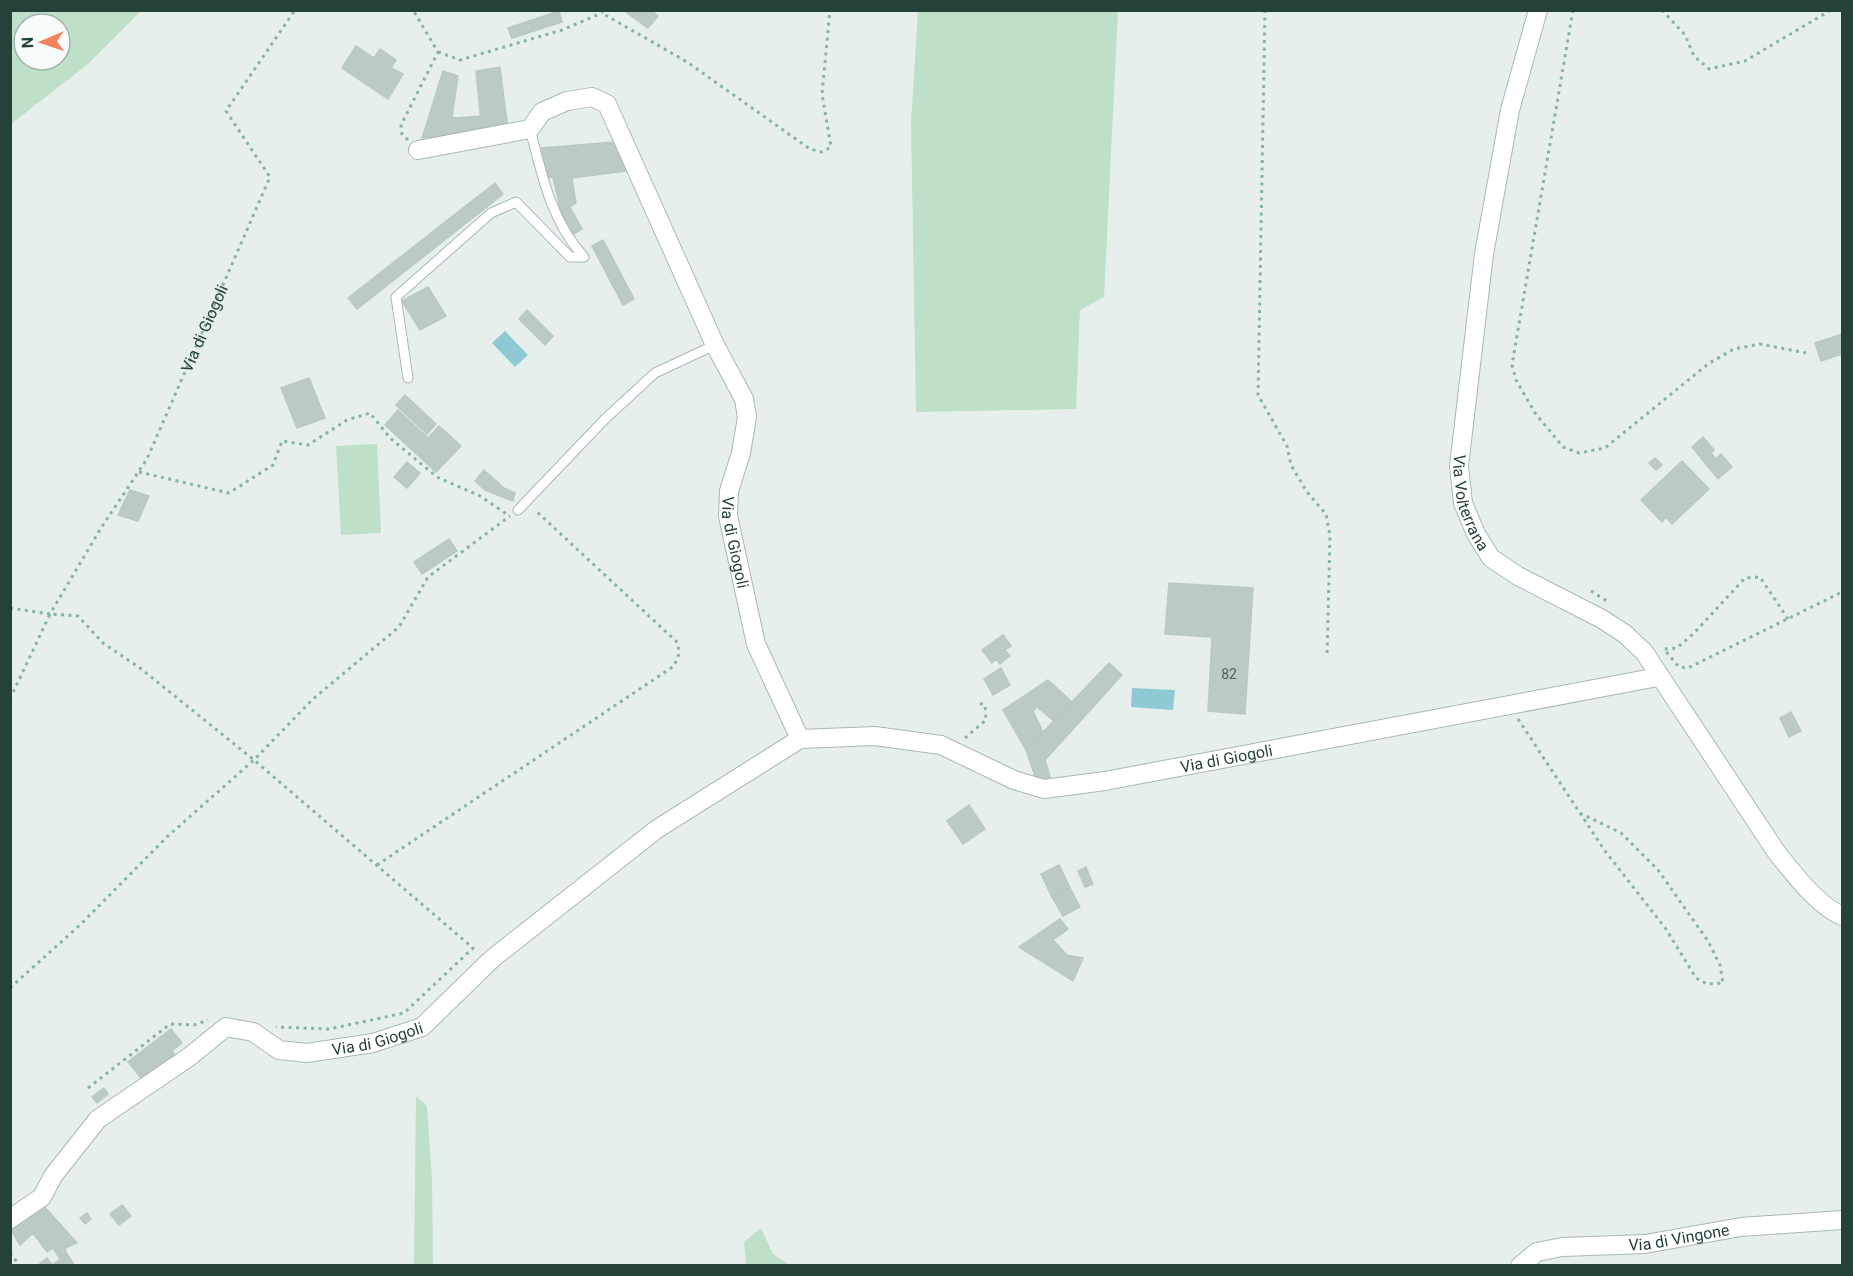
<svg xmlns="http://www.w3.org/2000/svg" width="1853" height="1276" viewBox="0 0 1853 1276" font-family="Roboto,sans-serif">
  <rect width="100%" height="100%" fill="#e6efeb"/>
  <path fill="#bfe0c8" fill-rule="evenodd" d="M11,10H141V11L88,64L11,124ZM24,24H60V60H24Z
    M918,11H1118L1104,297L1080,310L1076,409L916,412L911,123Z
    M377,444L381,533L341,535L336,446Z
    M416,1096L427,1106L432,1179L433,1265H414Z
    M761,1228L773,1254L790,1265H746L744,1242Z"/>
  <path fill="#8ec9d4" d="M505,331L528,355L515,367L492,343Z
    M1132,688L1175,690L1173,710L1131,707Z"/>
  <path fill="#bbcac4" stroke="#b8c9c2" stroke-width="1.5" d="M623,10H651L658,16L648,28Z
    M559,11L562,22L512,38L508,28Z
    M356,46L374,58L380,49L396,60L391,68L403,74L388,99L342,68Z
    M500,67L508,130L482,132L476,71Z
    M443,71L458,76L452,117L430,113Z
    M430,113L456,118L458,135L422,138Z
    M481,116L482,132L458,135L456,118Z
    M614,142L627,171L572,178L576,203L561,212L553,177L546,178L542,148Z
    M495,183L503,194L357,309L348,298Z
    M570,207L582,229L574,234L561,212Z
    M603,240L634,299L623,305L592,246Z
    M428,287L446,316L420,330L402,301Z
    M527,310L553,336L545,345L519,319Z
    M1842,334V354L1821,361L1815,343Z
    M309,378L325,418L297,428L281,388Z
    M405,395L436,424L427,434L396,405Z
    M398,410L428,438L439,426L461,446L436,472L385,425Z
    M1703,437L1714,450L1711,453L1716,459L1721,454L1732,467L1718,479L1692,447Z
    M1655,458L1662,465L1656,470L1649,463Z
    M1682,461L1709,489L1672,524L1666,517L1662,522L1641,500Z
    M407,462L420,473L407,488L394,477Z
    M484,470L504,488L515,493L513,501L485,490L475,481Z
    M130,490L149,496L138,521L118,515Z
    M449,539L457,551L422,574L414,562Z
    M1169,583L1253,588L1245,714L1208,711L1212,637L1165,634Z
    M1003,635L1011,646L1005,650L1010,656L1000,664L996,659L992,663L982,650Z
    M1109,663L1122,675L1045,760L1052,783L1038,785L1026,750Z
    M1001,668L1010,685L993,695L984,679Z
    M1048,680L1072,702L1054,721L1037,707L1033,711L1043,732L1026,750L1003,710Z
    M1791,712L1801,731L1789,737L1780,718Z
    M969,805L985,829L963,844L947,821Z
    M1059,865L1070,888L1052,897L1041,874Z
    M1086,867L1093,884L1085,887L1078,871Z
    M1070,888L1080,907L1063,916L1052,897Z
    M1060,919L1068,929L1053,940L1067,955L1083,958L1073,981L1019,947Z
    M171,1029L182,1043L172,1051L177,1058L145,1083L128,1062Z
    M104,1088L108,1094L97,1103L92,1097Z
    M42,1204L77,1243L65,1248L67,1254L60,1259L53,1248L47,1252L33,1233L20,1245L11,1230Z
    M122,1205L131,1216L119,1225L110,1214Z
    M87,1213L91,1219L85,1224L80,1218Z
    M67,1254L75,1266H37L47,1258L52,1265Z"/>
  <g fill="none" stroke-linecap="round" stroke-linejoin="round">
    <defs>
      <path id="service" d="M408,378L396,297L491,213L516,202L570,257H584C551,221 542,175 530,129
        M518,510L605,419L655,373L715,345"/>
      <g id="minor">
        <path id="s2" d="M418,150L530,129L542,112L567,101L592,97L607,104L715,345L744,399L747,417L741,453L729,491L728,516L756,644L800,739"/>
        <path id="s3" d="M10,1219L42,1197L53,1176L98,1119L189,1057L226,1027L253,1032L279,1050L307,1053L373,1043L422,1027L493,958L657,829L800,739L875,736L941,745L1014,780L1044,789L1105,781L1658,677"/>
      </g>
      <g id="tertiary">
        <path id="s4" d="M1520,1266L1537,1252L1562,1247L1645,1244L1741,1227L1842,1220"/>
      </g>
      <g id="secondary">
        <path id="s5" d="M1538,10L1510,110L1484,254L1459,466L1463,503L1476,534L1491,558L1518,576L1602,619L1625,634L1644,652L1777,853C1795,875 1816,904 1842,916"/>
      </g>
    </defs>
    <use href="#service" stroke="#a8b8b2" stroke-width="11"/>
    <use href="#minor" stroke="#a8b8b2" stroke-width="20"/>
    <use href="#tertiary" stroke="#a8b8b2" stroke-width="20"/>
    <use href="#secondary" stroke="#a4bbb3" stroke-width="20"/>
    <g stroke="#86b3a5" stroke-width="3" stroke-dasharray="3 4.5" stroke-linecap="butt">
      <path d="M604,10L602,13L687,62L810,149L822,152L831,147L822,94L830,10"/>
      <path d="M1265,10L1258,395L1287,446L1291,465L1307,492L1326,514L1330,536L1327,656"/>
      <path d="M1573,10L1512,365L1516,380L1535,413L1563,447L1579,453L1605,448L1708,364L1734,349L1760,344L1806,353"/>
      <path d="M1662,10L1685,35L1694,56L1709,69L1745,61L1831,10"/>
      <path d="M438,52L460,60L562,30L602,13"/>
      <path d="M408,140L402,134L401,125L438,52L413,10"/>
      <path d="M139,472L229,493L273,465L282,441L308,445L347,420L370,413L390,438L437,477L480,496L508,515"/>
      <path d="M1591,591L1610,603"/>
      <path id="s1" d="M10,608L50,614L101,528L147,459L270,177L226,111L295,10"/>
      <path d="M1788,619L1760,577L1745,578L1694,633L1677,648L1664,649L1679,667L1688,668L1842,592"/>
      <path d="M10,699L50,614L78,616L103,643L140,668L254,760L473,948L404,1013L329,1029L276,1027"/>
      <path d="M1518,719L1605,851L1666,929L1696,978L1707,984L1723,983L1720,965L1708,941L1658,870L1621,833L1580,813"/>
      <path d="M965,738L986,720L985,705L976,702"/>
      <path d="M377,865L674,666L679,654L678,643L535,510"/>
      <path d="M10,988L81,924L168,836L254,760L313,699L399,627L428,577L510,516"/>
      <path d="M88,1088L170,1024L194,1025L208,1020"/>
      <path d="M10,1253L20,1266"/>
    </g>
    <use href="#service" stroke="#fff" stroke-width="9"/>
    <use href="#minor" stroke="#fff" stroke-width="18"/>
    <use href="#tertiary" stroke="#fff" stroke-width="18"/>
    <use href="#secondary" stroke="#fff" stroke-width="18"/>
  </g>
  <g text-anchor="middle" stroke-width="6" stroke-linejoin="round" paint-order="stroke">
    <g font-size="14" fill="#4a645c">
      <text x="1229" y="679">82</text>
    </g>
    <g font-size="16" fill="#24423a" stroke="#f7fbf9">
      <text dy="6" stroke="none"><textPath href="#s1" startOffset="366">Via di Giogoli</textPath></text>
      <text dy="6" stroke="none"><textPath href="#s5" startOffset="502">Via Volterrana</textPath></text>
      <text dy="6" stroke="none"><textPath href="#s2" startOffset="676">Via di Giogoli</textPath></text>
      <text dy="6" stroke="none"><textPath href="#s3" startOffset="1414">Via di Giogoli</textPath></text>
      <text dy="6" stroke="none"><textPath href="#s3" startOffset="452">Via di Giogoli</textPath></text>
      <text dy="6" stroke="none"><textPath href="#s4" startOffset="165">Via di Vingone</textPath></text>
    </g>
  </g>
  <rect width="1853" height="1276" fill="none" stroke="#24423a" stroke-width="24"/>
  <g transform="translate(42 42) rotate(268)"><circle r="28" fill="#f7fbf9" stroke="#a3b1ad" stroke-width="1.5"/>
  <path d="M0-4.5L10 22L0 15L-10 22Z" fill="#f4845f"/>
  <text y="-9" font-size="16" font-weight="bold" text-anchor="middle" fill="#24423a">N</text>
  </g>
</svg>
